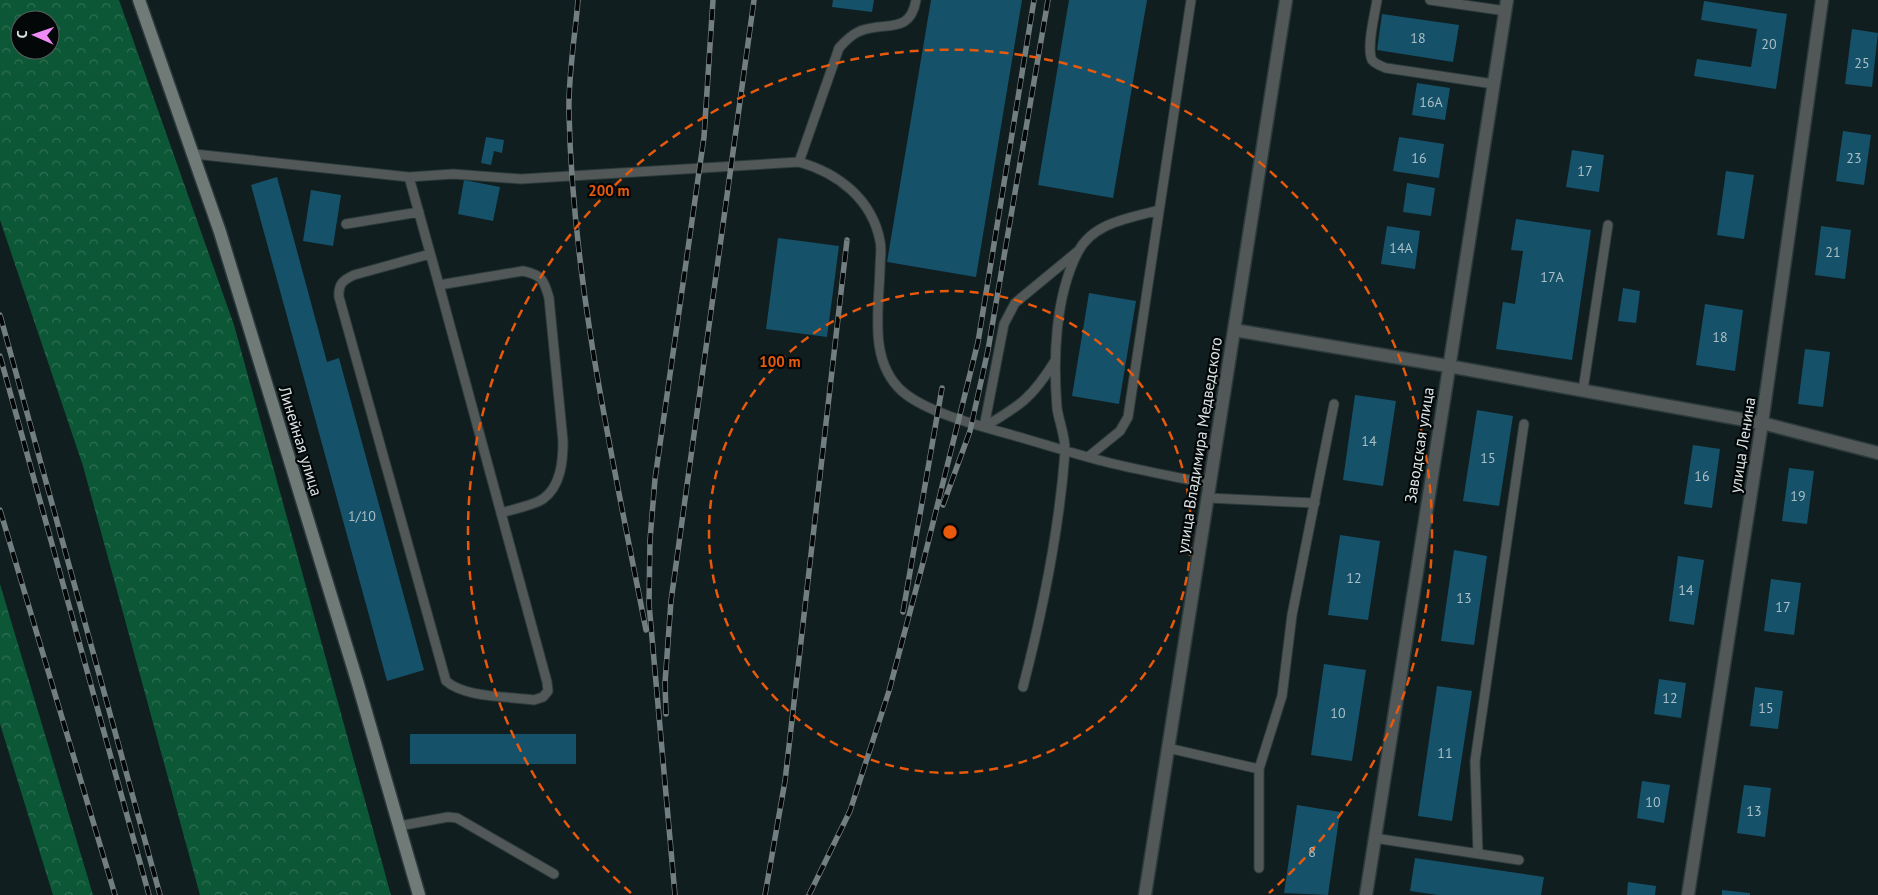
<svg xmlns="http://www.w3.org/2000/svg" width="1878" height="895" viewBox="0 0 1878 895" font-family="'PT Sans',sans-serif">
  <defs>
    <pattern id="forest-crowns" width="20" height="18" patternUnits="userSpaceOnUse" patternTransform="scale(1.25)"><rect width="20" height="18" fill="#0c5736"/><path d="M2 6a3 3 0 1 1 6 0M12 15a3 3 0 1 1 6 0" fill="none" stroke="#2f6f53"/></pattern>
  </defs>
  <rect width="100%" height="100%" fill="#101e20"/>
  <path fill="url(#forest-crowns)" fill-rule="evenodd" d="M0,0H119L234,325L391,895H200L83,466L0,220ZM20,20H50V50H20Z
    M0,584L93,895H53L0,724Z"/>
  <path fill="#155169" d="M833,0H874L872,12L832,7Z
    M931,0H1022L976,277L887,262Z
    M1069,0H1147L1113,198L1038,185Z
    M1704,1L1787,14L1776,89L1694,76L1697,59L1751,67L1757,29L1701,20Z
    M1382,14L1459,25L1453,62L1377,50Z
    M1852,29L1878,33L1872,87L1845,84Z
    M1417,83L1450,88L1445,120L1412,115Z
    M1843,131L1871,135L1864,185L1836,181Z
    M486,137L504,140L502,153L494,151L491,165L481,163Z
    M1399,137L1444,144L1439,178L1393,171Z
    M1572,150L1604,155L1599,192L1566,187Z
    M1726,171L1754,175L1744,239L1717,235Z
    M277,177L327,362L339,358L424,670L387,681L251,185Z
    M464,180L500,187L493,221L458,214Z
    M1407,183L1435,188L1431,216L1403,212Z
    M311,190L341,195L333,246L303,241Z
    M1516,219L1591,230L1572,360L1496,349L1503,302L1515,304L1523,251L1511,250Z
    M1387,226L1420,231L1415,269L1381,264Z
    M1821,226L1851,230L1845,279L1815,275Z
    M778,238L839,246L827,337L766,329Z
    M1623,288L1640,291L1636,323L1618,321Z
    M1089,293L1136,301L1119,404L1072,396Z
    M1705,304L1743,310L1735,371L1696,365Z
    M1805,349L1830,352L1823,407L1798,404Z
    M1355,395L1396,401L1383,486L1343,480Z
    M1477,410L1513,416L1499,506L1463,501Z
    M1693,445L1720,449L1712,508L1684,504Z
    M1789,468L1814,471L1807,524L1782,521Z
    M1340,535L1380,541L1368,620L1328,615Z
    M1454,550L1487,556L1474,645L1441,641Z
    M1678,556L1704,560L1694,625L1669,621Z
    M1771,579L1801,583L1794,635L1764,631Z
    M1324,664L1366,670L1352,761L1311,755Z
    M1659,679L1686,683L1681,718L1654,714Z
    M1437,686L1472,691L1452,821L1418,816Z
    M1755,687L1783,691L1778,729L1750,726Z
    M410,734H576V764H410Z
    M1642,781L1670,785L1664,823L1637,818Z
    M1744,785L1771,788L1765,837L1737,833Z
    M1297,805L1340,812L1328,895L1284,893Z
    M1415,858L1544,877L1541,895H1438L1410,891Z
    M1628,882L1656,886L1655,895H1627Z
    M1722,890L1750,893V895H1722Z"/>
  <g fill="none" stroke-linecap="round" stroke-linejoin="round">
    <defs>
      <path id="lane" d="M1377,0C1375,14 1366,47 1372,60C1375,64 1381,66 1386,68L1494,84
        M1430,0L1506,11
        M194,154L409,177C419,213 429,249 439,285L547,682L548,691L543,697L534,700C508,696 465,698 446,681L339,297C338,284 343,280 354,275L430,254
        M799,162L839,48C845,41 851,35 860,31C886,21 910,35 916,0
        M409,177L453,174L521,179L799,162C838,173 872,199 880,241C882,249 880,259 880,268C879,309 868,362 903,392C928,413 980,426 1012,435C1044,444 1077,455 1110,463C1143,471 1177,477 1210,484
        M346,224L419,212
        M439,285L523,271C542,275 544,280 549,298L563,441C563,461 561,486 543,499C532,506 513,509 501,513
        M1055,361C1032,398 1021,405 984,427L1004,324L1015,303L1078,251
        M1583,390L1608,225
        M1088,457L1120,431L1128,417L1191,0
        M1208,498L1315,503
        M1023,687C1043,610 1059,532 1065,452C1066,438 1059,422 1057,408C1053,359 1055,296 1078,252C1093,222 1131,218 1159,210
        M1168,748L1259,769L1282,696L1292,615L1334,404
        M399,826L448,817L457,818L554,874
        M1374,838L1519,860
        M1478,854L1475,761L1524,424
        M1259,868V769"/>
      <path id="street" d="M1234,330L1448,366L1762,423L1878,453
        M1145,895L1286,0
        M1366,895L1507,0
        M1688,895L1762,423L1822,0"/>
      <path id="secondary" d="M139,0L220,232L358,684L419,895"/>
    </defs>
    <use href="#lane" stroke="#2c3a3c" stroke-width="11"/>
    <use href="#street" stroke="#2c3a3c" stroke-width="15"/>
    <use href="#secondary" stroke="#2c3a3c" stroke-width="15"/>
    <use href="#lane" stroke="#515857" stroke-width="9"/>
    <use href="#street" stroke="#515857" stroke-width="12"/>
    <use href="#secondary" stroke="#707b78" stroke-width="12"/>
    <defs>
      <path id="rail" d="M578,0C575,37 568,76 569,113C573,287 613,460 646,630
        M0,315L160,895
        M0,356L149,895
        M943,505L970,431L988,350L1048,0
        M0,510L115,895
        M903,612L942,388
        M666,714L665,683L671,601L754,0
        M675,895L649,604L650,540L655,479L704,137L713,0
        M765,895L785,781L847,240
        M809,895L850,811L889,691L924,559L978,342L1034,0"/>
    </defs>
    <use href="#rail" stroke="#737e80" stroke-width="5.5"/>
    <use href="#rail" stroke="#030708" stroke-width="4" stroke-dasharray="11" stroke-linecap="butt"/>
  </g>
  <g fill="none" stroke="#e8590c" stroke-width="2.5" stroke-dasharray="9 6">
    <circle cx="950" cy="532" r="241"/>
    <path d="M631 893A482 482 0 1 1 1269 893"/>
  </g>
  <g text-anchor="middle" stroke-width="4.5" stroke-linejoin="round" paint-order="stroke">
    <g font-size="14" fill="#aabfc6">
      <text x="1418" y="43">18</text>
      <text x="1769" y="49">20</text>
      <text x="1862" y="68">25</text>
      <text x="1431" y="107">16А</text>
      <text x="1419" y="163">16</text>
      <text x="1854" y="163">23</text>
      <text x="1585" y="176">17</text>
      <text x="1401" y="253">14А</text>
      <text x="1833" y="257">21</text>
      <text x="1552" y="282">17А</text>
      <text x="1720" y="342">18</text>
      <text x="1369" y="446">14</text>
      <text x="1488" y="463">15</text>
      <text x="1702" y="481">16</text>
      <text x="1798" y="501">19</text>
      <text x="362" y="521">1/10</text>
      <text x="1354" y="583">12</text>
      <text x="1686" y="595">14</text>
      <text x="1464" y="603">13</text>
      <text x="1783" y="612">17</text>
      <text x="1670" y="703">12</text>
      <text x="1766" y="713">15</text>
      <text x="1338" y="718">10</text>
      <text x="1445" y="758">11</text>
      <text x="1653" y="807">10</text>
      <text x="1754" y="816">13</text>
      <text x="1312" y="857">8</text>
    </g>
    <g font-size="16" fill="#dbe4e5" stroke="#030708">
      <text transform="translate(301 441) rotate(73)" y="6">Линейная улица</text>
      <text transform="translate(1199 445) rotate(-81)" y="6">улица Владимира Медведского</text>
      <text transform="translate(1419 445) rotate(-81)" y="6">Заводская улица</text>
      <text transform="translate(1742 445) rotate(-81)" y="6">улица Ленина</text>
    </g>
  </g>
  <circle cx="950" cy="532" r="8" fill="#e8590c" stroke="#030708" stroke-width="2.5"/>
  <g font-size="15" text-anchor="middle" font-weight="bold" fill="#e8590c" stroke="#030708" stroke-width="4.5" stroke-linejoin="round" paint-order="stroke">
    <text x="609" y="196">200 m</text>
    <text x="780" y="367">100 m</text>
  </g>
  <g transform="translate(35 35) rotate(272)"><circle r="24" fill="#030708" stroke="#595f60"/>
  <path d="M0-4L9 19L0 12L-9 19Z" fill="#ef8bf7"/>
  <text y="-8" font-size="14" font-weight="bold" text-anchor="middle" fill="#dbe4e5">С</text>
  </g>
</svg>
